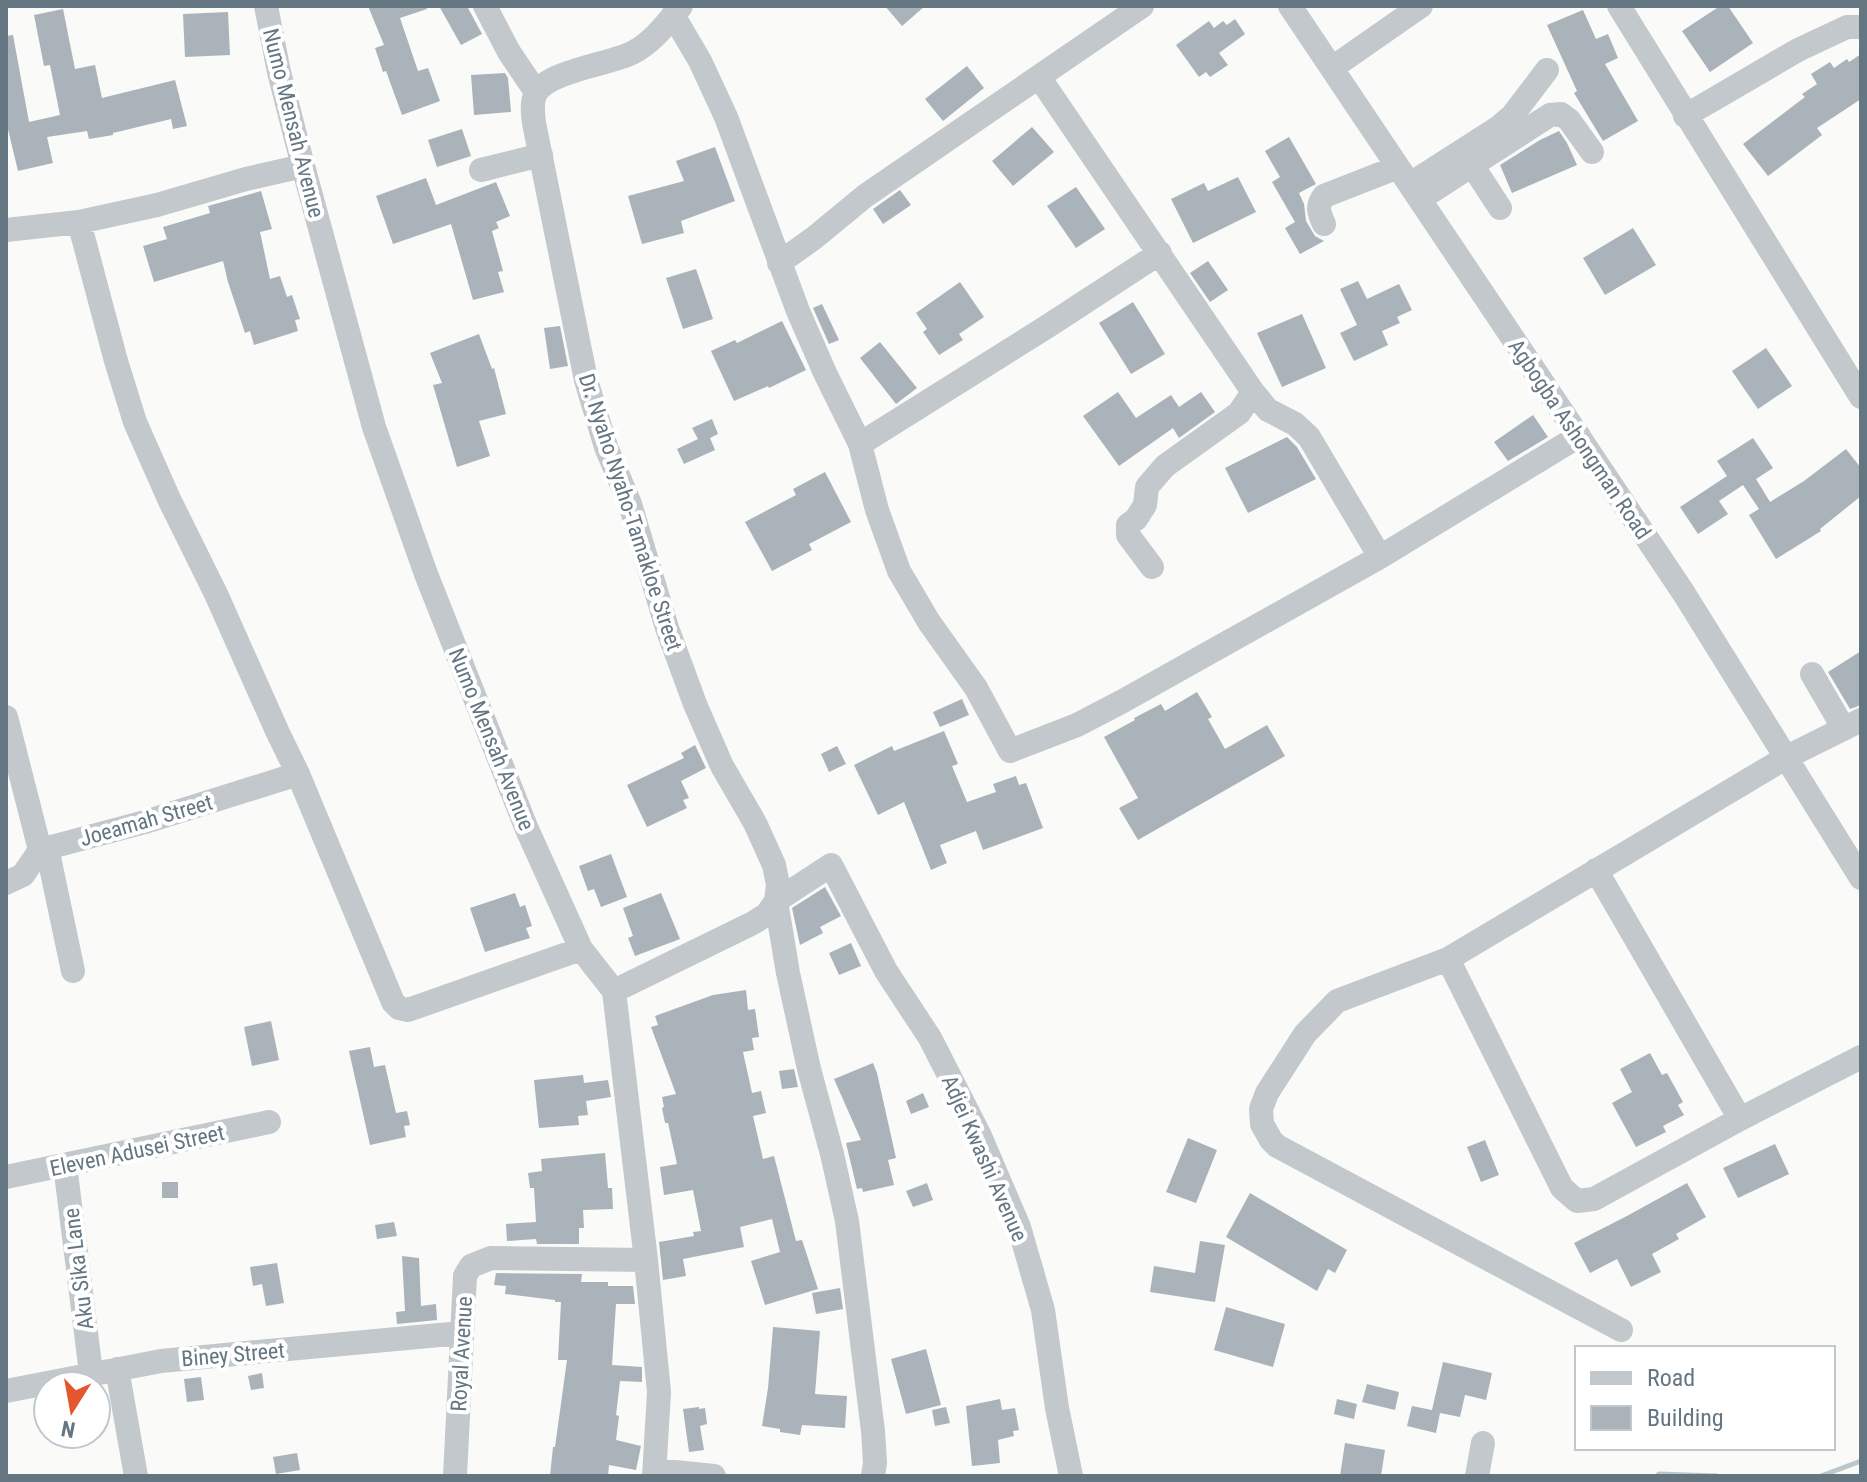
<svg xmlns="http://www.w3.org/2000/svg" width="1867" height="1482" viewBox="0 0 1867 1482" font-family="'Roboto Condensed',sans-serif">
  <rect width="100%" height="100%" fill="#fafaf8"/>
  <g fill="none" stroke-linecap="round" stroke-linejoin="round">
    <path stroke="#bbc7cb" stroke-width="5" d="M1657,1476L1659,1474L1717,1476
      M1821,1476L1861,1461"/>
  </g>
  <path fill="#aab3b9" d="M368,6H426L427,9L400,18L418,71L428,68L440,101L402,115L386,71L383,72L375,48L384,45Z
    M439,6H467L482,34L461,45Z
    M885,6H925L902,26Z
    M1720,6H1728L1753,43L1710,72L1682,31Z
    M63,9L75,69L95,65L102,98L175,80L187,126L173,129L171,119L113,133V135L89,139L87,131L47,137L53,163L18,171L6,121V36L13,35L29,122L60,115L50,65L44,66L34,15Z
    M1583,10L1596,39L1608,34L1618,58L1605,64L1638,121L1603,141L1574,93L1577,91L1547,25Z
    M228,12L230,55L185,57L183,14Z
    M1235,19L1245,34L1219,53L1228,65L1210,77L1206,72L1199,77L1176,45L1209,21L1214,28L1223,21L1227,25Z
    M1861,54V99L1817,128L1822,135L1768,176L1743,144L1805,97L1802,94L1817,84L1811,74L1830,62L1834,68L1847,59L1849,62Z
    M967,66L984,88L943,121L925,99Z
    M505,73L508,78L511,112L474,115L471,75Z
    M1032,127L1054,152L1013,186L992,161Z
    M462,129L471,156L437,167L428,140Z
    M1559,131L1567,143L1577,165L1512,193L1500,165L1540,140Z
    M1289,137L1316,184L1299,193L1304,204L1306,221L1315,236L1324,241L1300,254L1285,228L1295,222L1272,182L1280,177L1265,151Z
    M715,147L735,201L681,221L684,233L642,244L628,196L684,181L676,161Z
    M1238,177L1256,212L1193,243L1171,199L1204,183L1208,191Z
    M426,178L436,205L496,182L510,216L496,222L499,228L492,231L503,271L498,272L504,292L473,300L451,224L393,244L376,196Z
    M1076,187L1105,229L1076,248L1047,206Z
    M900,190L911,205L883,224L873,209Z
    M261,191L272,229L260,232L270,279L280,276L287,297L292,295L300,319L295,320L298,331L254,345L250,331L245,333L228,282L223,261L154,282L143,246L167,239L163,227L210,213L208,206Z
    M1633,228L1656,265L1605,295L1583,258Z
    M1208,261L1228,290L1210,302L1190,273Z
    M696,269L713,319L683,329L666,278Z
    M1358,281L1367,299L1399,284L1412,310L1397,317L1400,323L1382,331L1388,345L1354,361L1340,333L1357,325L1340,289Z
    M960,282L984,317L959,334L963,340L939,355L923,332L927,329L916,313Z
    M1133,302L1165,354L1131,374L1099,323Z
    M822,304L839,340L829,344L813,308Z
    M1302,314L1326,368L1282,387L1257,333Z
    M782,321L806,370L769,388L768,386L734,401L711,351L735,340L737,343Z
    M560,326L568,366L550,369L544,328Z
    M479,334L492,369L494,368L506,414L479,421L490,456L457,467L433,385L442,383L430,353Z
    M880,342L917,388L896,404L860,358Z
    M1766,348L1792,386L1758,409L1732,371Z
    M1118,392L1136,418L1171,395L1179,407L1201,392L1215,412L1179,438L1173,428L1119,466L1083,416Z
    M1533,415L1548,437L1508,461L1494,442Z
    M712,419L718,434L710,438L715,450L684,464L677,449L698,439L692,428Z
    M1287,437L1297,447L1316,479L1248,513L1225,468Z
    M1753,438L1773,468L1756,479L1770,502L1804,481L1846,449L1861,468V496L1820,529L1821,531L1776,559L1749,515L1759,509L1743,485L1719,501L1728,514L1698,534L1680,507L1727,476L1717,461Z
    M825,472L851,522L809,544L812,550L772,571L745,522L796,495L793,489Z
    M1861,651V705L1850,709L1828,672Z
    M1197,692L1212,717L1208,719L1225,749L1267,725L1285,756L1138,840L1119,808L1138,798L1104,737L1135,720L1134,718L1161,704L1165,711Z
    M962,699L969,715L940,727L933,712Z
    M944,731L958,764L952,766L967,802L996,792L993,784L1016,776L1019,785L1026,783L1043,828L983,850L976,831L940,845L947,863L931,870L904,802L878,815L854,765L892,746L894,751Z
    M695,745L706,768L681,781L689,798L683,800L687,808L647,827L627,785L684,758L681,753Z
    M837,746L846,764L829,772L821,754Z
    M611,854L627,897L601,907L594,889L588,891L579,866Z
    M825,887L841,916L820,927L823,933L800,945L792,908Z
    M515,893L520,907L525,905L532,926L526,928L530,938L485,952L470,908Z
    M661,893L680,939L635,956L628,938L633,936L623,908Z
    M851,943L861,966L839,975L829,953Z
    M746,990L748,1010L755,1009L759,1037L752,1038L754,1050L743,1052L752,1093L761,1091L766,1113L753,1116L763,1159L774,1156L796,1241L802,1240L818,1289L765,1305L751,1261L780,1252L772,1219L740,1227L744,1247L683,1259L686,1276L663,1280L659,1242L694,1236L693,1232L701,1231L693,1190L664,1195L660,1167L677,1164L668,1123H665L662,1108L664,1107L662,1097L676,1094L651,1027L658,1025L655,1016L713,995Z
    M271,1021L279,1060L252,1066L244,1027Z
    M370,1047L374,1067L385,1065L396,1113L407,1111L410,1125L404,1126L406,1137L370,1145L349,1051Z
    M1650,1053L1662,1075L1667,1073L1683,1102L1678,1105L1684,1115L1663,1126L1666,1132L1636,1147L1612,1103L1632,1092L1620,1069Z
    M873,1063L877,1073L896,1158L888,1160L894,1185L863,1192L862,1188L857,1189L846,1143L861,1140L834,1079Z
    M794,1069L798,1087L782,1089L779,1071Z
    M583,1075L584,1083L608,1080L611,1097L586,1101L588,1115L578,1116L579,1125L539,1128L534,1080Z
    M923,1093L929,1107L911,1114L906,1101Z
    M1188,1138L1217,1150L1196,1203L1166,1192Z
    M1485,1140L1499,1175L1481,1182L1467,1147Z
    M1775,1144L1789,1174L1738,1198L1723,1168Z
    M605,1153L608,1188H612L613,1209L583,1210L584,1228H579V1244H537L536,1239L507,1241L506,1224L536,1222L534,1188H530L528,1173L542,1171L541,1159Z
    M162,1182H178V1198H162Z
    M927,1183L933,1200L913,1207L906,1191Z
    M1687,1183L1706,1217L1676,1234L1679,1239L1652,1254L1661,1272L1631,1287L1617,1259L1590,1273L1574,1243L1625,1217Z
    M1250,1193L1347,1250L1335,1273L1328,1269L1317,1291L1226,1237Z
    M394,1222L397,1236L377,1239L375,1225Z
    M1200,1241L1225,1245L1215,1302L1150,1292L1154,1266L1195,1273Z
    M402,1256L419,1258L421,1306L436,1304L437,1320L397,1324L396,1312L405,1311Z
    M277,1263L284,1303L266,1306L262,1284L253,1286L250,1267Z
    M496,1273L582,1274L581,1282H608V1286H633L635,1304H616L612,1365L642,1367V1382L620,1381L616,1415L619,1416L616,1440L641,1446L636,1470L609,1465L608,1476H550L553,1447H555L567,1360H558L561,1302H555V1300L505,1294L506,1286L494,1285Z
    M840,1288L843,1309L816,1314L812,1293Z
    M1226,1307L1285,1324L1273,1367L1214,1350Z
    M773,1327L820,1331L815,1394L847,1396L845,1428L802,1425L800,1435L780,1432V1429L762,1426L768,1388Z
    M926,1349L941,1405L906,1414L891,1359Z
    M1443,1362L1492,1373L1486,1400L1465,1395L1460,1417L1440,1413L1436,1433L1407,1426L1412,1406L1432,1410Z
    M262,1373L264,1388L251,1390L248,1376Z
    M201,1377L204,1400L187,1402L184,1379Z
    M1367,1384L1399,1392L1395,1410L1362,1402Z
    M1000,1399L1002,1410L1015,1408L1019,1430L1013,1431L1014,1436L998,1440L1000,1463L972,1466L966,1406Z
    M1337,1399L1357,1404L1354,1419L1334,1414Z
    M699,1407V1409L705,1408L707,1424L700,1426L704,1450L689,1452L683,1409Z
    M946,1407L950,1423L935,1426L932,1410Z
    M1345,1443L1385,1450L1381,1476H1340Z
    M297,1453L300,1470L276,1474L273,1457Z"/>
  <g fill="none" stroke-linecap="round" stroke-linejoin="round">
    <path stroke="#c3c8cc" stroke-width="24" d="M266,6L279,72L303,166L374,427L426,574L526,827L581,949L614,991L646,1260L659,1392L654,1476
      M485,6L509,52L536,92
      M1290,6L1683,592L1861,878
      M1619,6L1861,397
      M673,15L700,61L726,117L798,311L825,373L860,444L877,510L899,571L929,622L976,688L1010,751L1077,725L1123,701L1380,557L1579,436
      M1332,68L1421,6
      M1039,77L1253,392L1268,410L1295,424L1309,437L1380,557
      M1685,116L1798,50L1847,27H1861
      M1472,165L1500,208
      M481,170L541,155
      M1410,184L1499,127L1512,116L1547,70
      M1420,199L1550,115L1561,114L1569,120L1592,152
      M79,222L116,361L135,422L169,499L216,594L278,733L298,774L393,1002L399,1008L408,1010L581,949
      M1324,224C1319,213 1316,206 1324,196L1398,167
      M6,230L79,222L157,205L246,179L303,166
      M779,263L814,238L865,196L1142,6
      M860,444L1048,326L1160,253
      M1152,567L1128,535V525L1136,519L1145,505L1147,487L1165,466L1239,413L1253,392
      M1812,674L1844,729
      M6,717L40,850
      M47,848L73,971
      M1596,870L1740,1119
      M6,883L23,875L40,850L145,822L298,774
      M776,901L831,865L886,971L930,1038L980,1136L1019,1227L1043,1310L1057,1408L1071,1476
      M776,901L788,973L809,1069L832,1154L847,1221L873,1431L875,1463L873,1476
      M1448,959L1562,1188L1577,1201L1594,1199L1740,1119L1861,1057
      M614,991L753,923L767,914L776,901L778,885L774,865L755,823L722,766L695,704L667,628L630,504L606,447L586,380L534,123C533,113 531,102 536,93C549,71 610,64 632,53C653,42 666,24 681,6
      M65,1165L91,1373
      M6,1177L269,1122
      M1621,1330L1277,1146L1271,1140L1262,1124L1261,1109L1267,1093L1305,1034L1337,1001L1448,959L1787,757L1861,720
      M117,1369L136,1476
      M6,1391L161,1361L461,1333
      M655,1470L714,1476
      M455,1476L465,1276L471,1266L491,1258L646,1260
      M1477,1476L1483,1443"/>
  </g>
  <g text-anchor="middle" stroke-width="8" stroke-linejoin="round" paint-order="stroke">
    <g font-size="22" fill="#657683" stroke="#fff">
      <text transform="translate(294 123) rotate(76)" y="8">Numo Mensah Avenue</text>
      <text transform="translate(1580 439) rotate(56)" y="8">Agbogba Ashongman Road</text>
      <text transform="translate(631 512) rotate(72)" y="8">Dr. Nyaho Nyaho-Tamakloe Street</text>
      <text transform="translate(492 739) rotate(68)" y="8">Numo Mensah Avenue</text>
      <text transform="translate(146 820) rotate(-16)" y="8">Joeamah Street</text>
      <text transform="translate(137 1150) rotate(-12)" y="8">Eleven Adusei Street</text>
      <text transform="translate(985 1158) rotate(66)" y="8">Adjei Kwashi Avenue</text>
      <text transform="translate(78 1269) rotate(-97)" y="8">Aku Sika Lane</text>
      <text transform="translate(233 1354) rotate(-5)" y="8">Biney Street</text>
      <text transform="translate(461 1354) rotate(-87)" y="8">Royal Avenue</text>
    </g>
  </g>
  <rect width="1867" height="1482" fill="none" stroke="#657683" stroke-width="16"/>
  <rect x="1575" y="1346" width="260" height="104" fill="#ffffff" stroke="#c1c8cd" stroke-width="2"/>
  <rect x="1591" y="1372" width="40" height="12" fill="#c3c8cc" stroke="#c1c8cd" stroke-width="2"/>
  <text x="1647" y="1386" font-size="24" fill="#657683">Road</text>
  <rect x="1591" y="1406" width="40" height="24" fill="#aab3b9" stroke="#c1c8cd" stroke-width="2"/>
  <text x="1647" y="1426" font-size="24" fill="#657683">Building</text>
  <g transform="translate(72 1410) rotate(191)"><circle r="38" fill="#ffffff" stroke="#c1c8cd" stroke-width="2"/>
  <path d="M0-6L14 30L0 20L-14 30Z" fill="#e4572e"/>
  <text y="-12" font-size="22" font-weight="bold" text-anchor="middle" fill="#657683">N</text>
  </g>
</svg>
